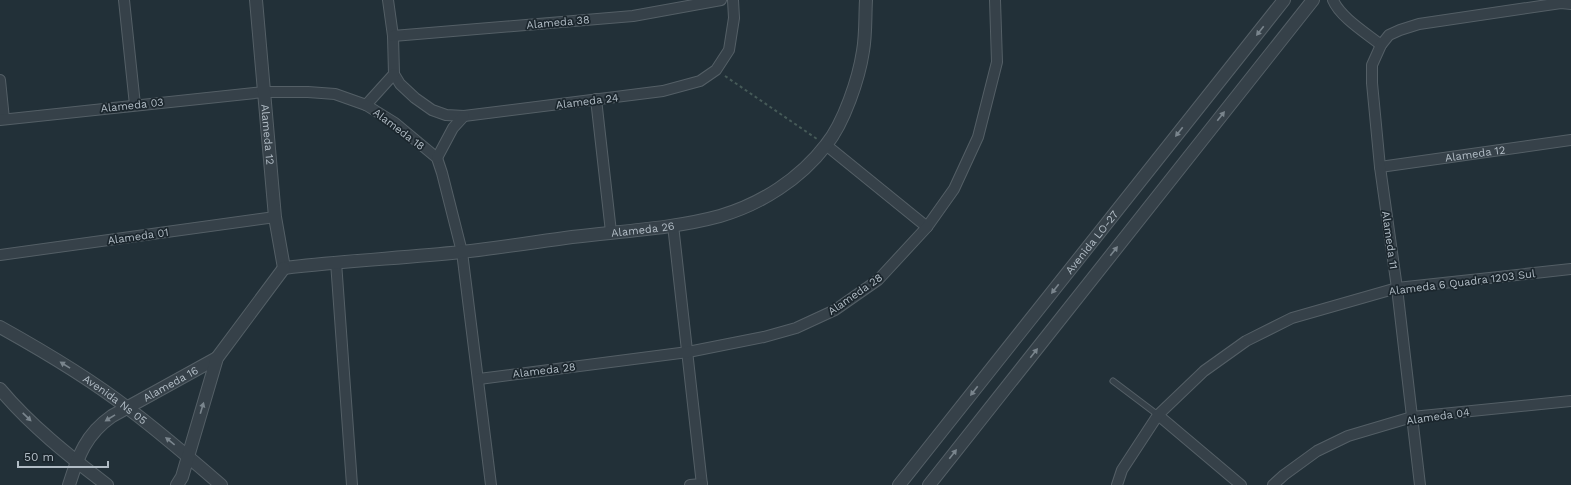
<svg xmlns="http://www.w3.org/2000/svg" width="1571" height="485" viewBox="0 0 1571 485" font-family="'Work Sans',sans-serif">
  <rect width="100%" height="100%" fill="#223038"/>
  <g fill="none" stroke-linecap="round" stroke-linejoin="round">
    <defs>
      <path id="service" d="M1113,381L1158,415"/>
      <g id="minor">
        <path d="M124,0L135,105"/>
        <path d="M388,0L393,36L394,74L400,84L415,98L432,110L446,115L464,116L663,91L700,81L716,70L729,50L734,18L733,0"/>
        <path d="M1333,0C1340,17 1366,33 1381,45"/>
        <path d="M393,36L633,16L721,0"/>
        <path d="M0,80L4,119"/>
        <path d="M596,99L611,232"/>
        <path d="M366,105L394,74"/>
        <path d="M0,120L264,92H308L335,94L366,105L395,123L437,158L442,173L462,252L491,485"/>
        <path d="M826,145L927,227"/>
        <path d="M437,158L453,128L464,116"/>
        <path id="s1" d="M1380,167L1571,140"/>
        <path d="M673,225L702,485"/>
        <path d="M0,255L275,217"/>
        <path d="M336,262L352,485"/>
        <path d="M479,379L688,352L764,337L796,328L835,310L878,280L927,227L954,189L978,137L997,62L995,0"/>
        <path d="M1158,415L1241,485"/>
        <path d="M690,485L702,484"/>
        <path d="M1117,485L1122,470L1158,415L1204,371L1246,341L1292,318L1397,288L1571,269"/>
        <path d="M1273,485L1284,475L1317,451L1348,436L1412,417L1571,401"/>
        <path d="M1420,485L1397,288L1380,167L1372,83V65L1381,45L1389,35L1400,30L1419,24L1561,3L1571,4"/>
      </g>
      <g id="tertiary">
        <path id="s2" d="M256,0L275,217L284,268"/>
        <path id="s3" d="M284,268C343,261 402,258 461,252C498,248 535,242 572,237C621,231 672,229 720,216C761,204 800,179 826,145C844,123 859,78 863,51C866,34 865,17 866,0"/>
        <path id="s4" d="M0,327C45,352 89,378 129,409C161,433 191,459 221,485"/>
        <path d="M0,389C30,425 69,456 107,485"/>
        <path id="s5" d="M69,485C78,456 86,434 112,416L217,358"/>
        <path d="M177,485L182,477L217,358L284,268"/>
        <path id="s6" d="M899,485L1284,0"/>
        <path d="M929,485L1313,0"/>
      </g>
    </defs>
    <use href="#service" stroke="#545f66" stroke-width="7"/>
    <use href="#minor" stroke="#545f66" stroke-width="12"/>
    <use href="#tertiary" stroke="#545f66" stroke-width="14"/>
    <path stroke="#465a58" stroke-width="2" stroke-dasharray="3 3" stroke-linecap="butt" d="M725,76L817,139"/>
    <use href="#service" stroke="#364149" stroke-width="5"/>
    <use href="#minor" stroke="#364149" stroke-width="10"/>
    <use href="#tertiary" stroke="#364149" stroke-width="12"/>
  </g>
  <defs><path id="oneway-solid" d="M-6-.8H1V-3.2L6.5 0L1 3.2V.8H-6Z"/></defs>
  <g fill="#7a858d">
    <use href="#oneway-solid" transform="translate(1260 31) rotate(128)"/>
    <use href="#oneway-solid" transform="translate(1221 116) rotate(-52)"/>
    <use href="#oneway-solid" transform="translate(1179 132) rotate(128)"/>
    <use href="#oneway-solid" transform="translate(1114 251) rotate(-52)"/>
    <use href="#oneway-solid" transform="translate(1055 289) rotate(128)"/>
    <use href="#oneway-solid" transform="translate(1034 353) rotate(-52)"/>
    <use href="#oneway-solid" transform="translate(65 365) rotate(-148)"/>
    <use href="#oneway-solid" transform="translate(974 391) rotate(128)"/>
    <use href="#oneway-solid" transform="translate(202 408) rotate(-73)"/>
    <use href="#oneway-solid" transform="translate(27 417) rotate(44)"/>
    <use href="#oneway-solid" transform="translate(110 418) rotate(148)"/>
    <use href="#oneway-solid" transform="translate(170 441) rotate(-141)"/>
    <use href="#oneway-solid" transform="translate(953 454) rotate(-52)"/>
  </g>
  <g text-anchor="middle" stroke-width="3.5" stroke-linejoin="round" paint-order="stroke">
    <g font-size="11" fill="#b1bcc5" stroke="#1b262d">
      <text transform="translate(558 22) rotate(-5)" y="4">Alameda 38</text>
      <text transform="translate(587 101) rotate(-7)" y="4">Alameda 24</text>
      <text transform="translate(132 105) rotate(-6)" y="4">Alameda 03</text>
      <text transform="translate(399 129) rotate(37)" y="4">Alameda 18</text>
      <text dy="4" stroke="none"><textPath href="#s2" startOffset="135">Alameda 12</textPath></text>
      <text dy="4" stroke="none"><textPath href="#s1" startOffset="96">Alameda 12</textPath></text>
      <text dy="4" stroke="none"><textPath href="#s3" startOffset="361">Alameda 26</textPath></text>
      <text transform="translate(138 236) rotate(-8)" y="4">Alameda 01</text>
      <text transform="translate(1390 240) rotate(82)" y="4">Alameda 11</text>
      <text dy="4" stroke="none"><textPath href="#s6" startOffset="310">Avenida LO-27</textPath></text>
      <text transform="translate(1462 282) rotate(-7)" y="4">Alameda 6 Quadra 1203 Sul</text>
      <text transform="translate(855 294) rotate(-35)" y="4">Alameda 28</text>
      <text transform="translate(544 370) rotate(-7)" y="4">Alameda 28</text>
      <text dy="4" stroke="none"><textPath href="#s5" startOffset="150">Alameda 16</textPath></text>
      <text dy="4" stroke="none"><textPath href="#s4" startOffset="136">Avenida Ns 05</textPath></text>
      <text transform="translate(1438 416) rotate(-8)" y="4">Alameda 04</text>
    </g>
  </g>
  <path d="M18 461v6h90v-6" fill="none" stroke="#b1bcc5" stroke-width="2"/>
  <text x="24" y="461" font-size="12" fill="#b1bcc5" stroke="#1b262d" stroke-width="3" paint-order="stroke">50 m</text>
</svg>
